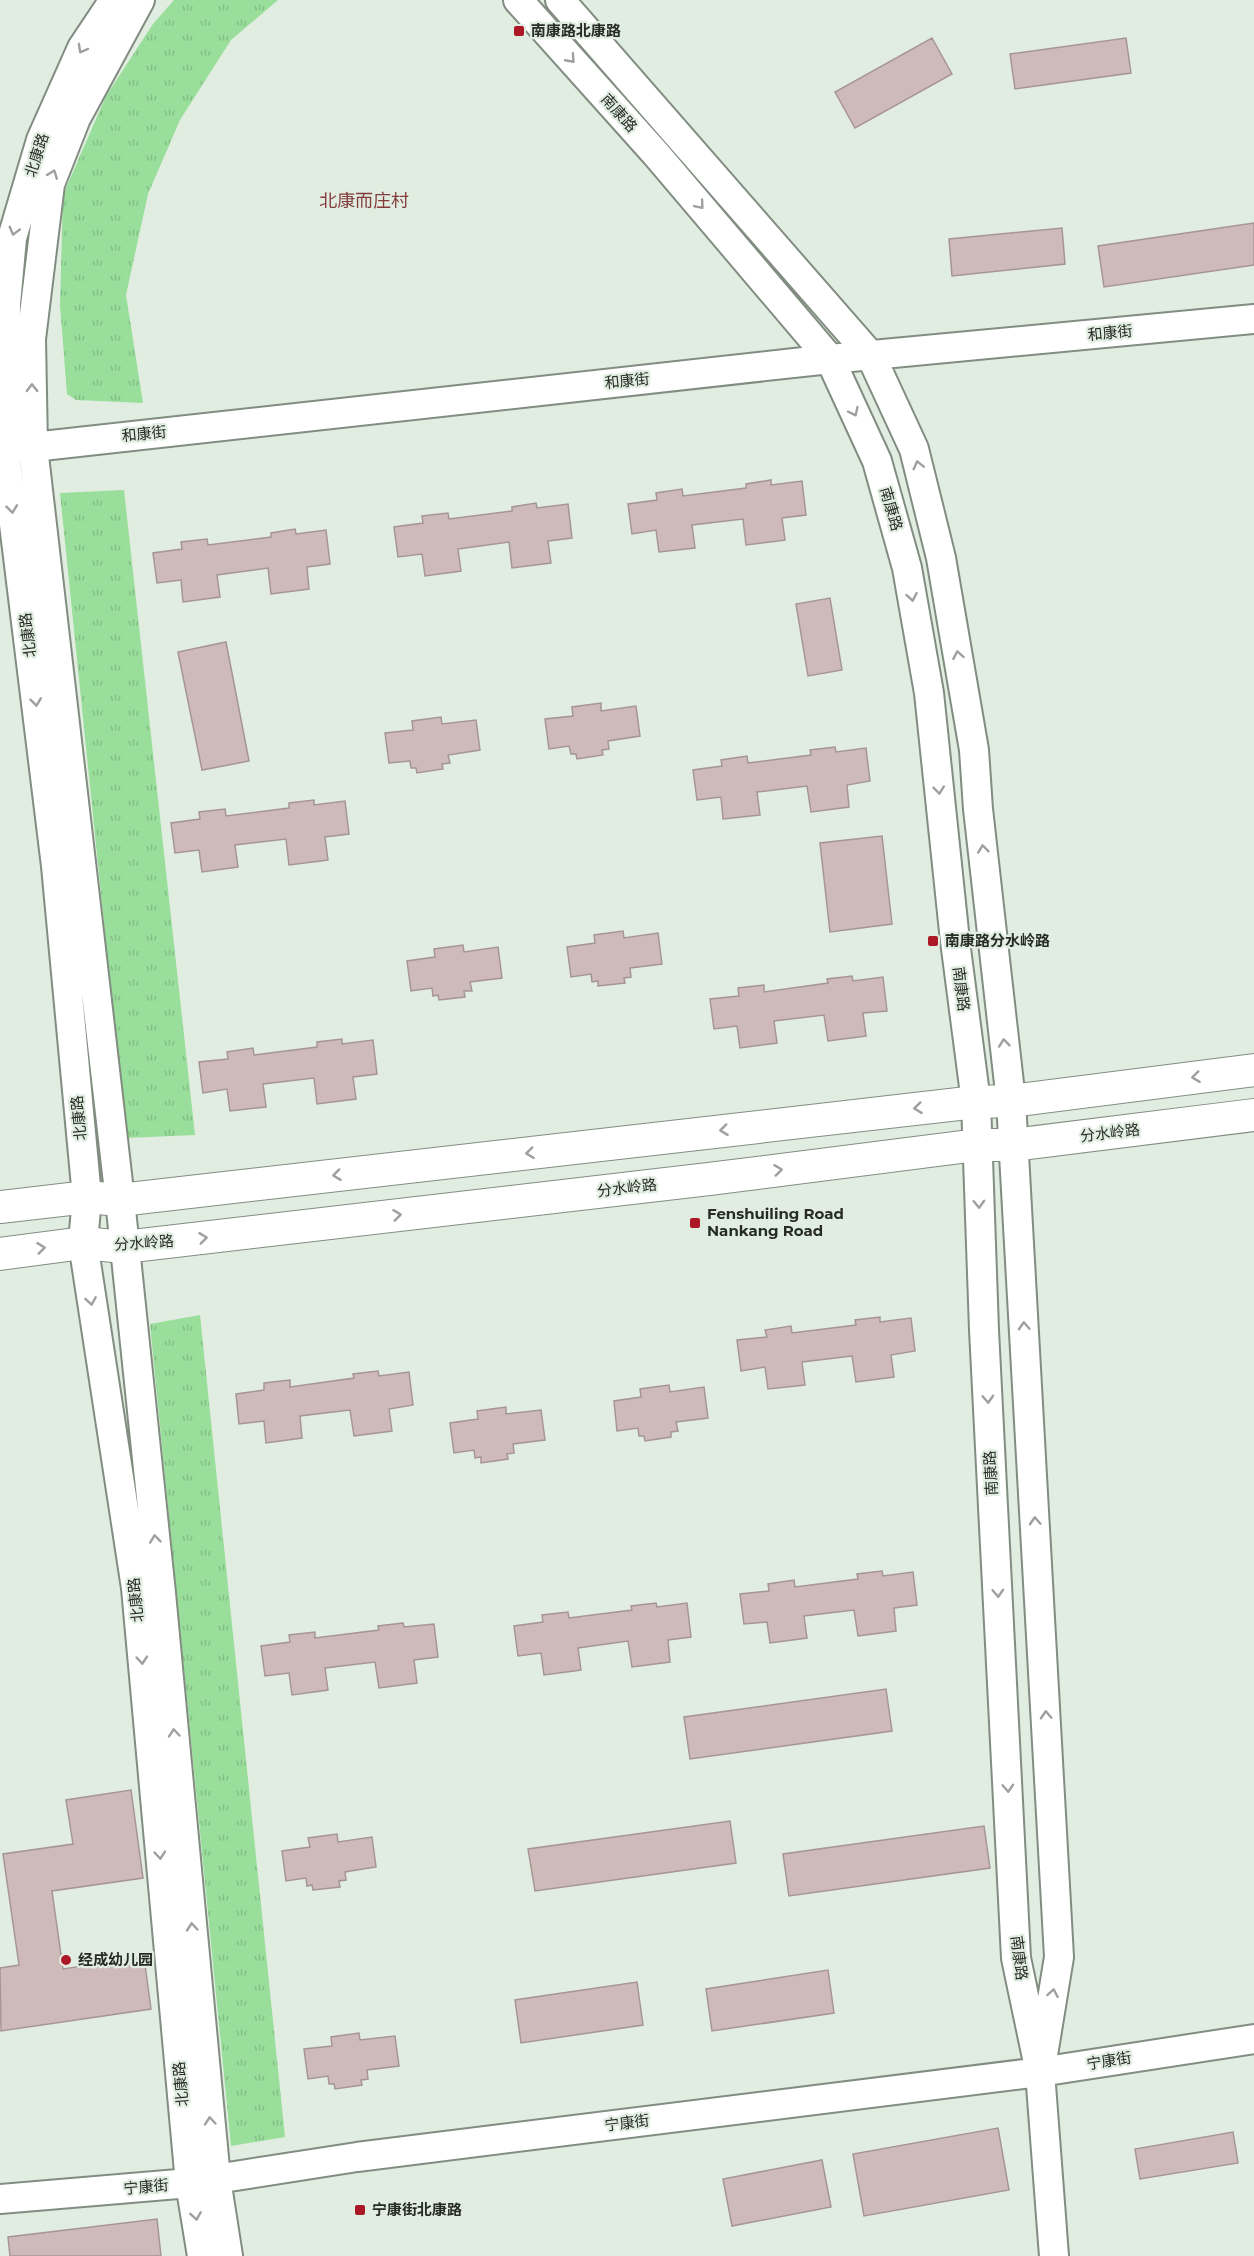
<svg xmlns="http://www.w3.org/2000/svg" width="1254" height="2256" viewBox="0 0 1254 2256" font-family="Montserrat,'Noto Sans SC',sans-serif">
  <defs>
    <pattern id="park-tufts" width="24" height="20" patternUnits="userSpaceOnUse" patternTransform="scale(1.5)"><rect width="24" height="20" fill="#99de9a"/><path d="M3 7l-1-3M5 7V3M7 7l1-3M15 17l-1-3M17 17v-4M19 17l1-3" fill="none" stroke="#84bf85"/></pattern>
  </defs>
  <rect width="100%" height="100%" fill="#e0ede0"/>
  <path fill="url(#park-tufts)" d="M174,0H278L231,40L180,120L148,194L126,295L143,403L76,400L67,394L60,305L63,195L106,96L153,24Z
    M124,490L195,1135L126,1138L60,493Z
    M200,1315L285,2137L231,2146L150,1324Z"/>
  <path fill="#cebbb9" stroke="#a79594" stroke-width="1.5" d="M932,38L952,74L855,128L835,92Z
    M1126,38L1131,73L1015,89L1010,54Z
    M1254,223V265L1104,287L1098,246Z
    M1062,228L1065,264L952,276L949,239Z
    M771,480V485L802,481L806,515L782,518L785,540L746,545L743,519L692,525L695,548L659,552L656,530L632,534L628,504L657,500L656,493L682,489L683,496L746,488V484Z
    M536,503L537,508L568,504L572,538L548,541L551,563L512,568L509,542L458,549L461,571L425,576L422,554L398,557L394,527L423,523L422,516L448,513L449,519L512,511V507Z
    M295,529L296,534L326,530L330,564L307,567L309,589L271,594L268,568L217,575L220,597L183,602L181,580L157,583L153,553L182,549L181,542L207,539L208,545L271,537V533Z
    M830,598L842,670L808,676L796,604Z
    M226,642L249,761L202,770L178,652Z
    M601,703V711L636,706L640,736L608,741L609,749L602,750L603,755L577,759L576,754H571L569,746L549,749L545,719L573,716L572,707Z
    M441,717L442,724L476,720L480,750L448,755L450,763L442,764L443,769L417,773L416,768H411L410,761L389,763L385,733L413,730L412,721Z
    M835,747L836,752L866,748L870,781L847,785L849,807L811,812L807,786L757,792L760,815L723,819L721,797L697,800L693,770L722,766L721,760L747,756L748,763L811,755L810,750Z
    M314,800V805L345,801L349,834L325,837L328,860L289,865L286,839L235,845L238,867L202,872L199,850L175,853L171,823L200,819L199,812L225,809L226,816L289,808V803Z
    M882,836L892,924L830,932L820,843Z
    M623,931L624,938L658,933L662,964L630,968L631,977L624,978L625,983L598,986V981L592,982L591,974L571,977L567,947L595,943L594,935Z
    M463,945L464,952L498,947L502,978L470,982L472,991H464L465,997L439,1000L438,995L433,996L432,988L411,991L407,961L435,957L434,949Z
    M852,976L853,981L883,977L887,1011L863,1013L866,1036L828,1041L824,1015L774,1021L777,1043L740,1048L737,1026L714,1029L710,999L739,996L738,988L764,985V992L828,983L827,979Z
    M342,1039V1044L373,1040L377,1074L353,1077L356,1099L317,1104L314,1078L263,1084L266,1107L230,1111L227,1089L203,1093L199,1062L228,1059L227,1052L253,1048L254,1055L317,1047V1042Z
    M880,1317V1322L911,1318L915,1351L891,1355L894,1377L856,1382L852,1356L802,1362L805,1385L768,1389L765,1367L741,1371L737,1340L767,1337L765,1330L791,1326L792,1333L856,1325L855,1320Z
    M378,1371L379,1376L409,1372L413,1405L389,1409L392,1431L354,1436L350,1410L300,1416L302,1438L266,1443L264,1421L239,1424L236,1394L264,1390V1383L290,1380V1387L354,1378L353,1374Z
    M669,1385L670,1392L704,1387L708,1418L676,1422L678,1431L671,1432V1437L645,1441L644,1436H639L638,1428L617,1431L614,1401L641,1397L640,1389Z
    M506,1407V1414L541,1410L545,1440L513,1444L514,1453L507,1454L508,1459L481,1463V1457L475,1458L474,1450L454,1453L450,1423L478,1419L477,1411Z
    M882,1571L883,1576L913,1572L917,1605L894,1608L896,1631L858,1636L854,1610L804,1616L807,1638L770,1643L767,1622L744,1624L740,1594L769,1591L768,1584L794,1580L795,1587L858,1579L857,1574Z
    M656,1603L657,1607L687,1603L691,1637L668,1640L670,1662L632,1667L628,1641L578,1648L581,1670L544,1675L541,1653L518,1656L514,1626L543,1622L542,1615L568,1612L569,1618L632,1610L631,1606Z
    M403,1623L404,1627L434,1624L438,1657L414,1660L417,1683L379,1688L375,1662L325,1668L328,1690L292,1695L289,1673L265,1676L261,1646L290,1642L289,1635L315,1632V1638L379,1630L378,1626Z
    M886,1689L892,1731L690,1759L684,1717Z
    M131,1790L143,1878L52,1891L63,1969L144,1957L151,2009L1,2031L0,1968L19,1965L3,1854L73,1844L66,1800Z
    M730,1821L736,1863L535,1891L528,1849Z
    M984,1826L990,1868L789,1896L783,1854Z
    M337,1834L338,1842L372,1837L376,1867L345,1872L346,1880L339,1881L340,1887L313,1890L312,1885L307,1886L306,1878L286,1881L282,1851L310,1847L308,1838Z
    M828,1970L834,2013L712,2031L706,1989Z
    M637,1982L643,2025L521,2043L515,2000Z
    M359,2033L360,2040L395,2036L399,2066L367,2070L368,2079L361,2080L362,2085L335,2089L334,2084H329L328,2076L308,2079L304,2049L332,2046L331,2037Z
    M998,2128L1009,2190L864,2216L853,2154Z
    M1233,2132L1238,2163L1140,2179L1135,2149Z
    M822,2160L831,2207L732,2226L723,2179Z
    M157,2219L161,2256H10L8,2237Z"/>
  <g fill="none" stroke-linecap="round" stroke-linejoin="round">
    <defs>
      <path id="secondary" d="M114,0L82,48L41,140L12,238L6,304L5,451L56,866L87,1197L83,1243L136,1588L190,2183L202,2256
        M140,0L76,118L50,184L31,339L33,447L120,1200L161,1593L216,2179L228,2256
        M518,0L656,154L830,359L877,461L907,568L929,693L955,941L976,1102L984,1330L1016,1958L1040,2072L1054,2256
        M560,0L871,356L914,449L941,558L974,750L978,809L1011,1101L1059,1957L1043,2055
        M15,449L830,359L1254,319
        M0,2199L190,2183L357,2157L1040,2072L1254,2039"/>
      <path id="primary" d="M0,1207L87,1197L120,1200L976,1102L1011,1101L1254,1070
        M0,1254L83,1243L124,1247L709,1179L977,1145H1012L1254,1115"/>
    </defs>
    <use href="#secondary" stroke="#828d81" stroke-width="32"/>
    <use href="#primary" stroke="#828d81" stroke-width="34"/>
    <use href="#secondary" stroke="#fff" stroke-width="28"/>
    <use href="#primary" stroke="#fff" stroke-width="32"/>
  </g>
  <defs><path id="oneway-chevron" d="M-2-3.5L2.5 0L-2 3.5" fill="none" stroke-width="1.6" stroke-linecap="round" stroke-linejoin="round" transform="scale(1.5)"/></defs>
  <g stroke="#9ea09d">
    <use href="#oneway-chevron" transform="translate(82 49) rotate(119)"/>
    <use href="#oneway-chevron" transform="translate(571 59) rotate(48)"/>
    <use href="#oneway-chevron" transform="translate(53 174) rotate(-69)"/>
    <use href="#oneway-chevron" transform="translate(700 205) rotate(50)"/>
    <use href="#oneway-chevron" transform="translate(14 231) rotate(105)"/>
    <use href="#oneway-chevron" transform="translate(32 388) rotate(-91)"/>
    <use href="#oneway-chevron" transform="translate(854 412) rotate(65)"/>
    <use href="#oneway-chevron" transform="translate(918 465) rotate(-104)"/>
    <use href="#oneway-chevron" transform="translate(12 509) rotate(83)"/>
    <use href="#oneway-chevron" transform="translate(912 597) rotate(80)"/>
    <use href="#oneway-chevron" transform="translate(958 655) rotate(-100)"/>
    <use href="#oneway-chevron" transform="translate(36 702) rotate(83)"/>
    <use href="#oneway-chevron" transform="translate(939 790) rotate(84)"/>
    <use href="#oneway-chevron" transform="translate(983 849) rotate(-96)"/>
    <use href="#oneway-chevron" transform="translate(1004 1043) rotate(-96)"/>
    <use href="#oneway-chevron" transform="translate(1196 1077) rotate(173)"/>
    <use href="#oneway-chevron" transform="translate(918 1108) rotate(173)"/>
    <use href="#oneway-chevron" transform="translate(724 1130) rotate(173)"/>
    <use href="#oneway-chevron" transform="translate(530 1153) rotate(173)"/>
    <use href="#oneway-chevron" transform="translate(778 1170) rotate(-7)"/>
    <use href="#oneway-chevron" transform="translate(337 1175) rotate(173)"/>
    <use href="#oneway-chevron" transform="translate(979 1204) rotate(88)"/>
    <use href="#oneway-chevron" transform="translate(397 1215) rotate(-7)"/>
    <use href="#oneway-chevron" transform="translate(203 1238) rotate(-7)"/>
    <use href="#oneway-chevron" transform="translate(41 1248) rotate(-7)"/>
    <use href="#oneway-chevron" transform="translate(91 1301) rotate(81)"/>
    <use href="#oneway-chevron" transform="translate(1024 1326) rotate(-93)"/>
    <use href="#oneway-chevron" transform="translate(988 1399) rotate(87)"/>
    <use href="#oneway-chevron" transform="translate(1035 1521) rotate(-93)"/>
    <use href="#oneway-chevron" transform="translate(155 1539) rotate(-96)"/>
    <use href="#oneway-chevron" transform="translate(998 1593) rotate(87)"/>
    <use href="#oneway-chevron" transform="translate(142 1660) rotate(85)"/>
    <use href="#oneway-chevron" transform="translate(1046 1715) rotate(-93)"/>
    <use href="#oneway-chevron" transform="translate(174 1733) rotate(-95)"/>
    <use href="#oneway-chevron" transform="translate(1008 1788) rotate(87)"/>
    <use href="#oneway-chevron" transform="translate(160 1855) rotate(85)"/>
    <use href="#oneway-chevron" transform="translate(192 1927) rotate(-95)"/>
    <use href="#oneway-chevron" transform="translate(1053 1993) rotate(-80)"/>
    <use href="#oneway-chevron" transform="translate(210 2121) rotate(-95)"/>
    <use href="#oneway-chevron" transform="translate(196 2216) rotate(81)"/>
  </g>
  <g fill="#ac1826" stroke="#e0ede0" stroke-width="2">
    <rect x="513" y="25" width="12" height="12" rx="3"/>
    <rect x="927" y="935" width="12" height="12" rx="3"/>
    <rect x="689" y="1217" width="12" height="12" rx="3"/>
    <circle cx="66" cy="1960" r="6"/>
    <rect x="354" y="2204" width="12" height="12" rx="3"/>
  </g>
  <g text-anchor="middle" stroke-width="4.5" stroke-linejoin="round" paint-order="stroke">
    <g font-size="15" font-weight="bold" fill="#272b26" stroke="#e0ede0" text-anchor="start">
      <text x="531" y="36">南康路北康路</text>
      <text x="945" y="946">南康路分水岭路</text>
      <text x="707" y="1219">Fenshuiling Road<tspan x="707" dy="17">Nankang Road</tspan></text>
      <text x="78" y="1965">经成幼儿园</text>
      <text x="372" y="2215">宁康街北康路</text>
    </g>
    <g font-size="15" fill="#272b26" stroke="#e0ede0">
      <text transform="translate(619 113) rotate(48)" y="5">南康路</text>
      <text transform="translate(37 155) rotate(-72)" y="5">北康路</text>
      <text transform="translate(1110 333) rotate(-6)" y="5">和康街</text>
      <text transform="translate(627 381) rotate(-6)" y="5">和康街</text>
      <text transform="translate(144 434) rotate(-6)" y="5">和康街</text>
      <text transform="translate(891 509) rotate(74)" y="5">南康路</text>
      <text transform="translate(28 635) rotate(-97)" y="5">北康路</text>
      <text transform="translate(961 989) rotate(83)" y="5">南康路</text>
      <text transform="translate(79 1118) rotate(-95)" y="5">北康路</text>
      <text transform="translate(1110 1133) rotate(-7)" y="5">分水岭路</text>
      <text transform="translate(627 1188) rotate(-7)" y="5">分水岭路</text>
      <text transform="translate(144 1243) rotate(-4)" y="5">分水岭路</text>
      <text transform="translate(991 1473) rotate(-93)" y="5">南康路</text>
      <text transform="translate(136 1600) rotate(-96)" y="5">北康路</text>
      <text transform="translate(1019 1958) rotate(83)" y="5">南康路</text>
      <text transform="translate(1109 2061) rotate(-9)" y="5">宁康街</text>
      <text transform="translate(181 2084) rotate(-95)" y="5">北康路</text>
      <text transform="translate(627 2123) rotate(-7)" y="5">宁康街</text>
      <text transform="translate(146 2187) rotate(-5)" y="5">宁康街</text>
    </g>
    <g font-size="18" fill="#853d3b" stroke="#e0ede0">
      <text x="364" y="207">北康而庄村</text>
    </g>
  </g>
</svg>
